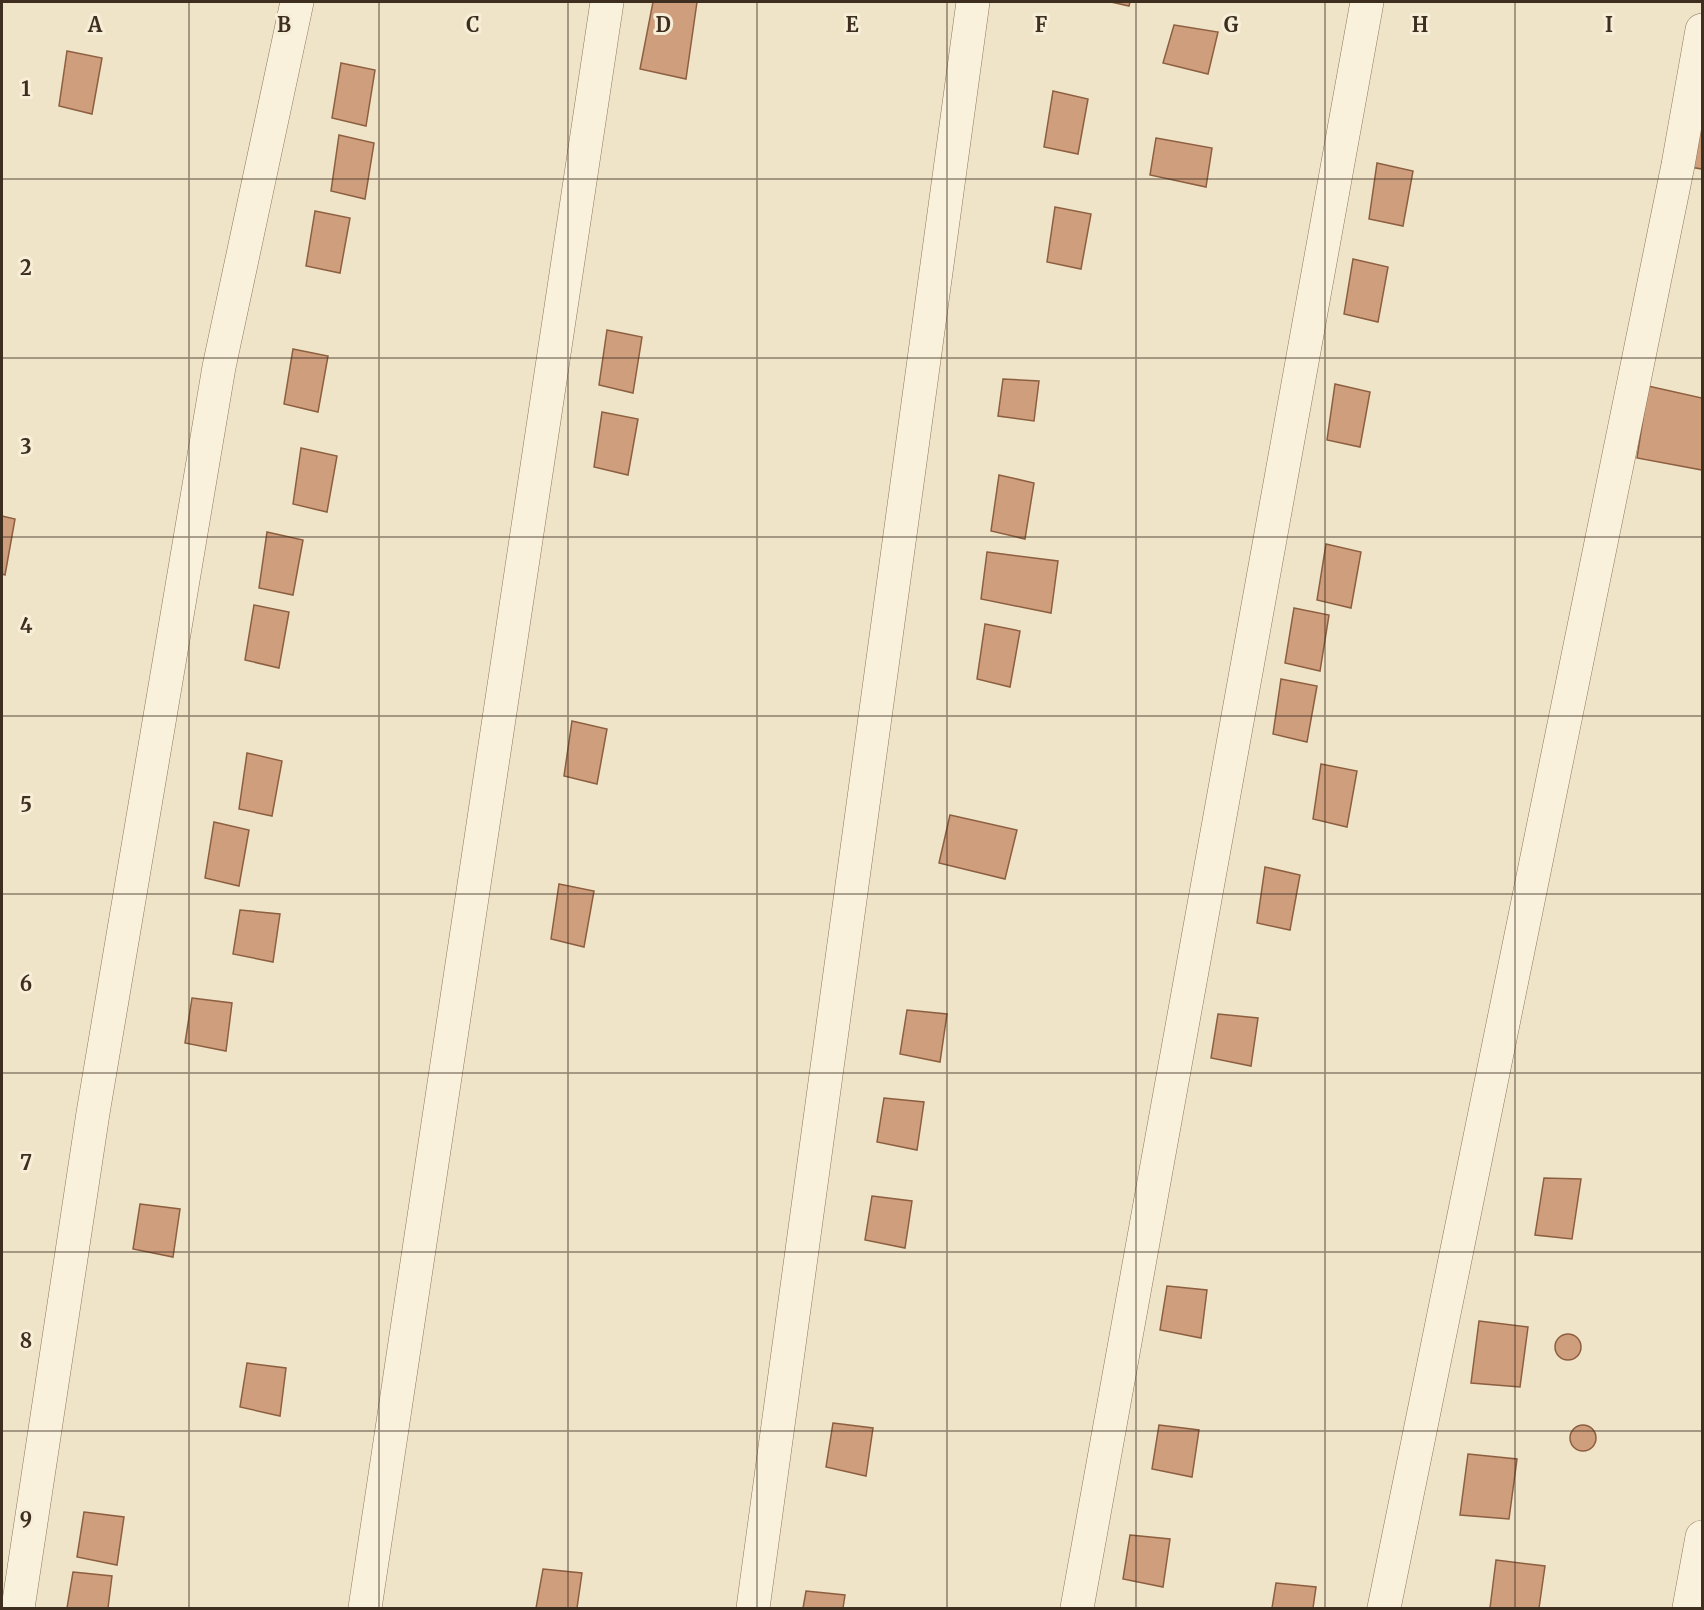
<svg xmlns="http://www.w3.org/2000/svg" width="1704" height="1610" viewBox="0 0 1704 1610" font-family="Merriweather,serif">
  <rect width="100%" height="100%" fill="#f0e4c8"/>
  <path fill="#cf9f7d" stroke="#8d5f41" stroke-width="1.5" d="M653,2H697L686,79L640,69Z
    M1111,2H1130L1129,6Z
    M1174,25L1218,32L1208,74L1163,63Z
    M67,51L102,58L92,114L59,106Z
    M341,63L375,70L366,126L332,118Z
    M1053,91L1088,99L1078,154L1044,147Z
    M1702,120V169L1678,165Z
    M339,135L374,143L365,199L331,191Z
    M1156,138L1212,148L1206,187L1150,175Z
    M1377,163L1413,171L1403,226L1369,219Z
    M1055,207L1091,214L1081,269L1047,262Z
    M315,211L350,218L340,273L306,266Z
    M1353,259L1388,267L1378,322L1344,314Z
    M607,330L642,337L633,393L599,385Z
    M293,349L328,356L318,412L284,404Z
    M1003,379L1039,381L1034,421L998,416Z
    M1335,384L1370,392L1360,447L1327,440Z
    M1648,386L1702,398V470L1637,458Z
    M602,412L638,419L628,475L594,467Z
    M301,448L337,456L327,512L293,504Z
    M999,475L1034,483L1025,539L991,531Z
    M2,516L15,519L5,575L2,574Z
    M267,532L303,540L293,595L259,588Z
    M1326,544L1361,552L1351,608L1317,600Z
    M987,552L1058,561L1051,613L981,599Z
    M254,605L289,612L279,668L245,660Z
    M1294,608L1329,615L1320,671L1285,663Z
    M985,624L1020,631L1010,687L977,679Z
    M1281,679L1317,686L1307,742L1273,734Z
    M572,721L607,729L597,784L564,776Z
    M247,753L282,761L272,816L239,809Z
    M1321,764L1357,771L1347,827L1313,819Z
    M950,815L1017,830L1005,879L939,863Z
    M214,822L249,830L239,886L205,878Z
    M1265,867L1300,875L1290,930L1257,923Z
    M559,884L594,891L584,947L551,939Z
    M240,910L280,914L273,962L233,954Z
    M192,998L232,1003L226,1051L185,1043Z
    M907,1010L947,1014L940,1062L900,1054Z
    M1218,1014L1258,1018L1251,1066L1211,1058Z
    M884,1098L924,1102L917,1150L877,1142Z
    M1544,1178L1581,1179L1572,1239L1535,1235Z
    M872,1196L912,1201L905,1248L865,1240Z
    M140,1204L180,1209L173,1257L133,1249Z
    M1167,1286L1207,1290L1201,1338L1160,1330Z
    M1479,1321L1528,1327L1520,1387L1471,1383Z
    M1555 1347a13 13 0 1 1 26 0a13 13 0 1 1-26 0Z
    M247,1363L286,1368L280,1416L240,1407Z
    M833,1423L873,1428L866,1476L826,1467Z
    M1159,1425L1199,1430L1192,1477L1152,1469Z
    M1570 1438a13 13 0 1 1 26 0a13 13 0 1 1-26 0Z
    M1468,1454L1517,1459L1509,1519L1460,1515Z
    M84,1512L124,1517L117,1565L77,1557Z
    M1130,1535L1170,1539L1163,1587L1123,1579Z
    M1496,1560L1545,1566L1539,1608H1490Z
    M543,1569L582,1573L577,1608H536Z
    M73,1572L112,1576L108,1608H67Z
    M1276,1583L1316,1587L1313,1608H1272Z
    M806,1591L845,1595L843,1608H803Z"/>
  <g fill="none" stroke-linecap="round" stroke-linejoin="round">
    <defs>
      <path id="minor" d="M18,1608L93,1113L219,367L297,2
        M365,1608L607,2
        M753,1608L973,2
        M1077,1608L1367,2
        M1384,1608L1678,165L1702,30
        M1689,1608L1702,1537"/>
    </defs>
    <use href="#minor" stroke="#8d765c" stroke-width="34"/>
    <use href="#minor" stroke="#faf1dc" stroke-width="33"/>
  </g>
  <path fill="none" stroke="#3d2e20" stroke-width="1.5" stroke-opacity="0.55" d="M189,2V1608M379,2V1608M568,2V1608M757,2V1608M947,2V1608M1136,2V1608M1325,2V1608M1515,2V1608M2,179H1702M2,358H1702M2,537H1702M2,716H1702M2,894H1702M2,1073H1702M2,1252H1702M2,1431H1702"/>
  <g font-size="20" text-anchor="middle" font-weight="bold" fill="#3d2e20" stroke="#f7eed8" stroke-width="6" stroke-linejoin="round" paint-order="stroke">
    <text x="95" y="32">A</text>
    <text x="284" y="32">B</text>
    <text x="473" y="32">C</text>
    <text x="663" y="32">D</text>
    <text x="852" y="32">E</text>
    <text x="1041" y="32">F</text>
    <text x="1231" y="32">G</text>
    <text x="1420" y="32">H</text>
    <text x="1609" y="32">I</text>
    <text x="26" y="96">1</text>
    <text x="26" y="275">2</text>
    <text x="26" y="454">3</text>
    <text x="26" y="633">4</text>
    <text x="26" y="812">5</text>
    <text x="26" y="991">6</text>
    <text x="26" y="1170">7</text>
    <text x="26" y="1348">8</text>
    <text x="26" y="1527">9</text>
  </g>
  <rect width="1704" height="1610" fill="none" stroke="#3d2e20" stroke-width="6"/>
</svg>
